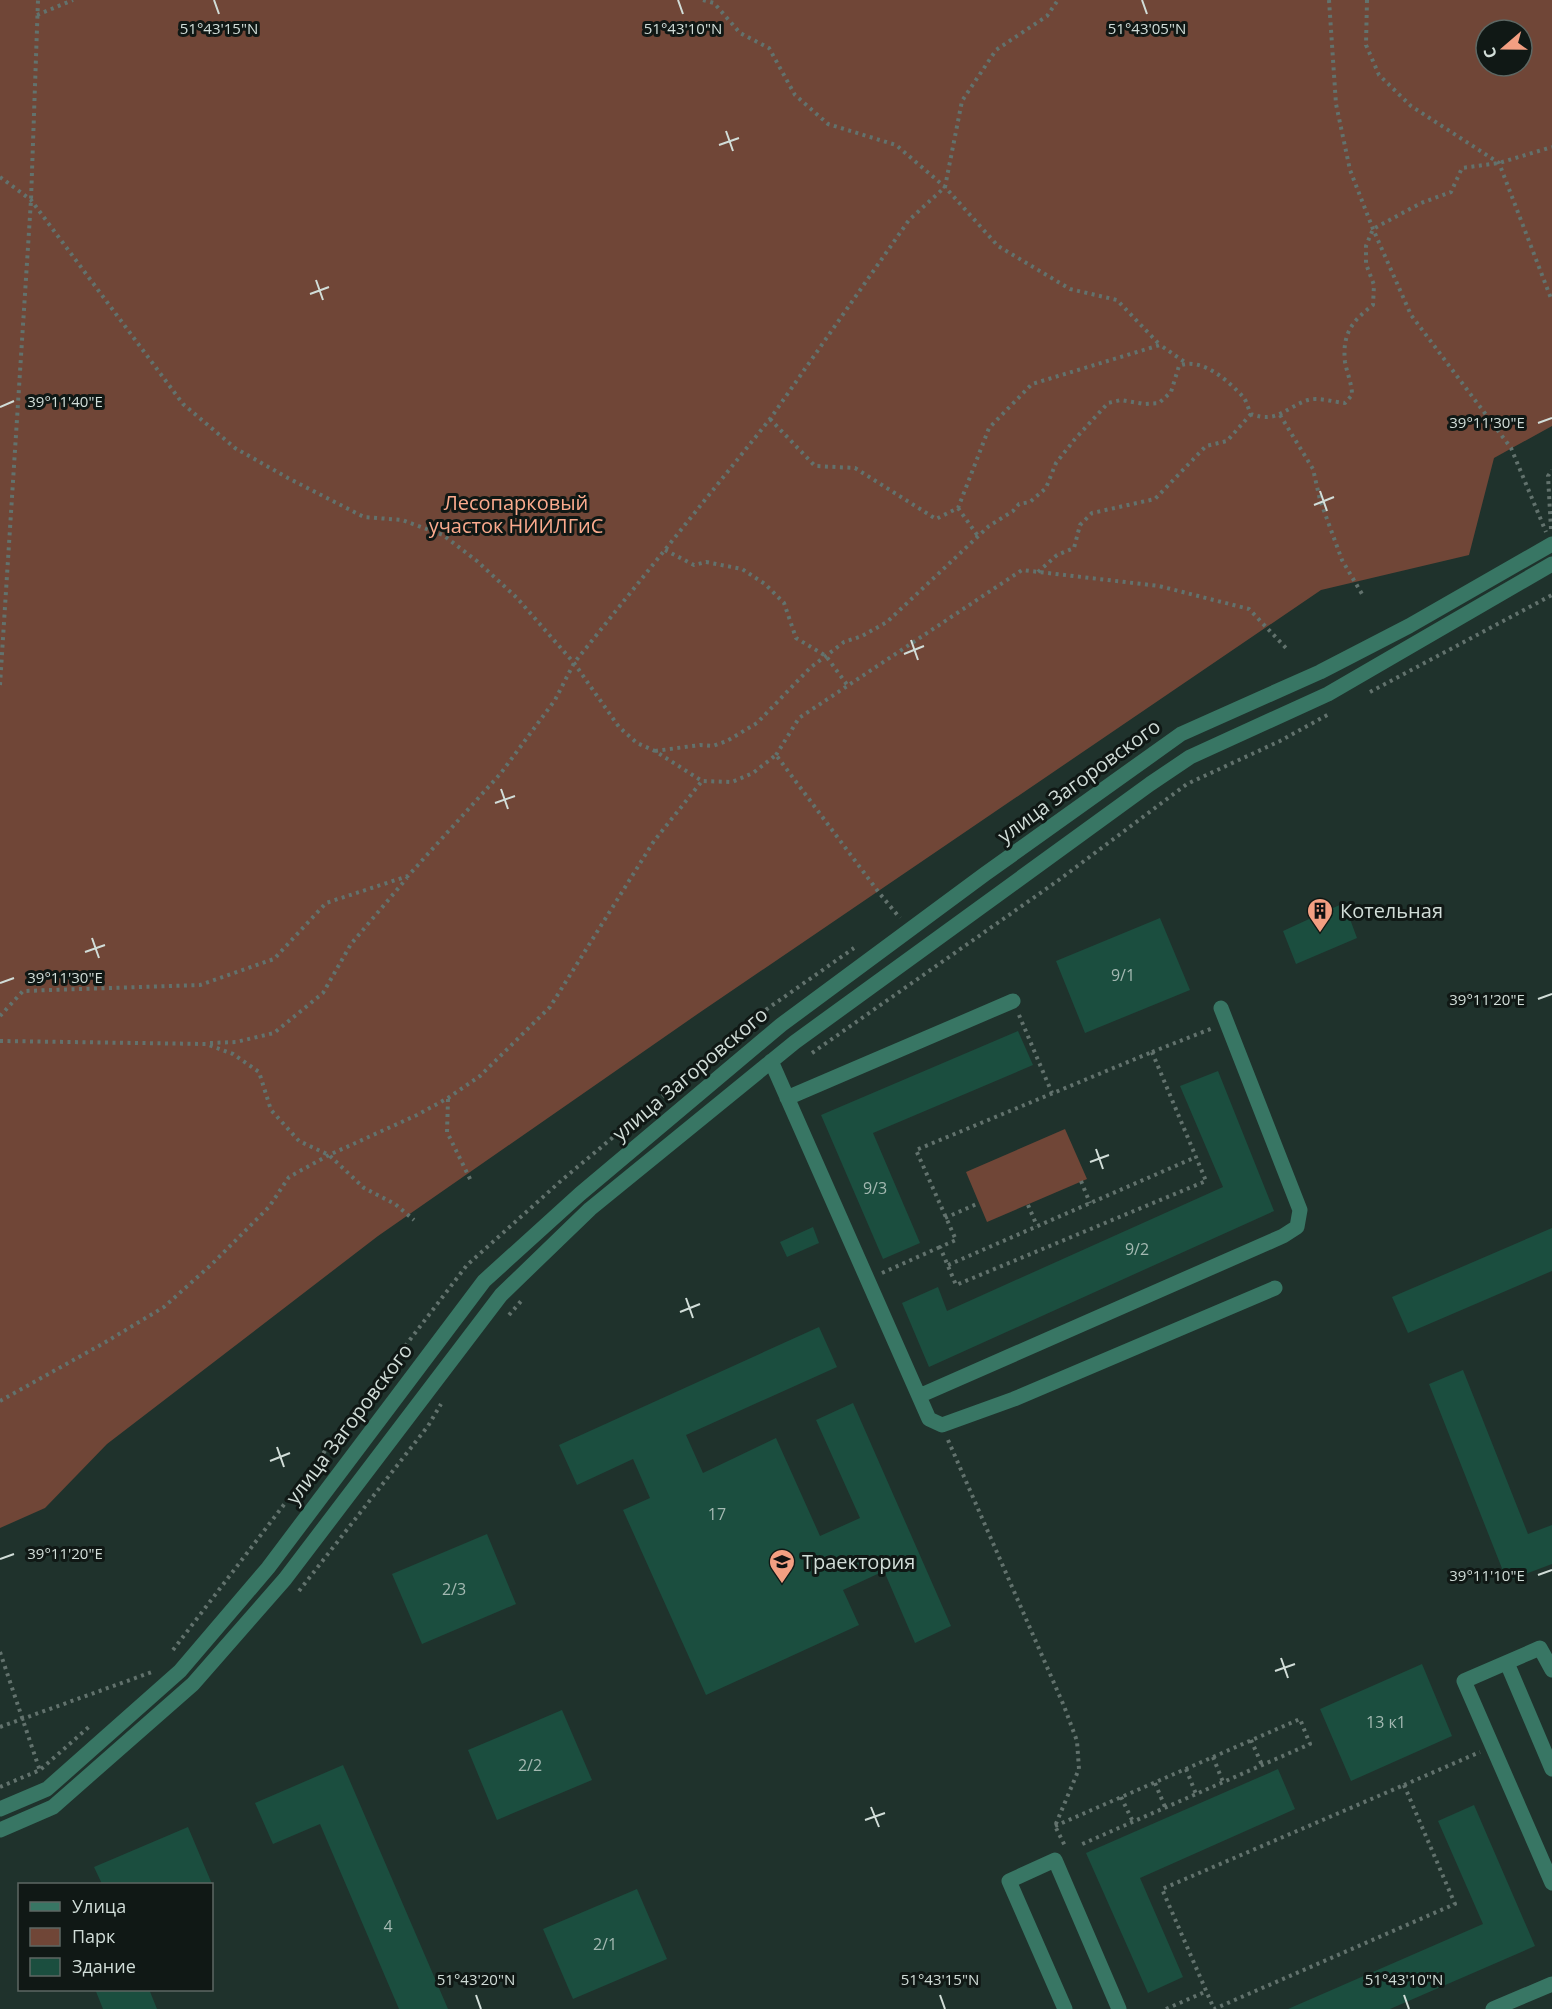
<svg xmlns="http://www.w3.org/2000/svg" width="1552" height="2009" viewBox="0 0 1552 2009" font-family="'Open Sans',sans-serif">
  <rect width="100%" height="100%" fill="#1f322c"/>
  <path fill="#704637" fill-rule="evenodd" d="M0,0H1552V426L1494,458L1469,555L1321,590L699,1013L378,1236L107,1444L45,1508L0,1528ZM1486,30H1522V66H1486Z
    M1065,1129L1087,1179L987,1222L966,1172Z"/>
  <path fill="#1b4e3f" d="M1344,903L1357,938L1296,964L1283,931Z
    M1160,918L1190,990L1085,1033L1056,961Z
    M1018,1031L1033,1065L873,1133L920,1243L883,1259L821,1115Z
    M1218,1071L1274,1211L929,1367L902,1303L938,1287L947,1311L1223,1187L1180,1086Z
    M813,1227L819,1243L787,1257L780,1242Z
    M1552,1228V1271L1408,1333L1392,1297Z
    M819,1327L837,1367L686,1435L703,1473L776,1438L820,1536L860,1518L816,1420L853,1403L951,1626L915,1643L884,1571L843,1590L859,1625L706,1695L623,1510L650,1498L633,1459L577,1485L559,1445Z
    M1463,1370L1528,1534L1552,1525V1564L1507,1581L1429,1384Z
    M487,1534L516,1604L422,1644L392,1574Z
    M1422,1664L1452,1736L1351,1781L1320,1709Z
    M562,1710L592,1780L497,1820L468,1750Z
    M343,1765L448,2009H399L320,1824L273,1844L255,1803Z
    M1278,1769L1295,1809L1140,1878L1183,1977L1148,1993L1086,1853Z
    M1474,1805L1535,1946L1390,2009H1288L1483,1924L1438,1821Z
    M188,1827L212,1884H102L94,1867Z
    M637,1889L667,1959L573,1999L543,1929Z
    M95,1989H149L157,2009H103Z"/>
  <g fill="none" stroke-linecap="round" stroke-linejoin="round">
    <path stroke="#62726d" stroke-width="4" stroke-dasharray="3 4.5" stroke-linecap="butt" d="M703,0L714,3L740,33L769,48L795,95L828,124L896,145L945,187L998,246L1070,289L1117,300L1160,345
      M1329,0L1336,104L1350,170L1373,229L1411,315L1511,448L1546,532
      M1367,0L1366,45L1379,75L1411,106L1499,163L1552,301
      M37,15L73,0
      M0,177L31,200L183,404L235,448L288,478L364,517L402,520L443,535L477,561L517,598L574,663L619,727L637,743L655,751L702,781L732,782L753,773L776,755L880,894L900,918
      M1280,415L1313,469L1320,500L1342,560L1362,594
      M770,419L815,466L855,468L936,519L958,508L989,428L1032,384L1160,345L1186,363
      M958,508L978,536
      M1551,529L1548,476L1552,470
      M665,550L694,565L706,562L742,569L765,584L784,603L796,638L826,656L848,686
      M1038,572L1057,555L1074,548L1080,525L1092,513L1155,499L1206,446L1227,441L1251,414
      M0,685L31,200L38,0
      M1370,692L1552,595
      M655,751L700,745L713,746L727,741L757,723L810,668L844,642L862,636L887,622L989,526L1013,511L1019,504L1030,502L1046,488L1056,463L1075,439L1108,403L1121,400L1144,404L1159,403L1171,392L1179,366C1201,356 1230,382 1243,397C1247,401 1248,409 1251,414C1277,424 1286,407 1308,400C1318,397 1334,402 1345,403L1352,395C1352,384 1347,373 1345,362C1342,334 1352,321 1373,305L1374,285L1366,264V246L1373,229L1421,203L1451,192L1462,168L1499,163L1552,147
      M776,755L799,718L1022,570L1159,586L1249,609L1286,648
      M1019,1015L1052,1093
      M0,1016L23,991L200,985L274,959L326,903L408,876L501,773L555,700L574,663L770,419L909,220L945,187L962,101L996,50L1047,16L1058,0
      M0,1041L206,1044L233,1054L259,1072L271,1110L299,1141L329,1155L364,1188L395,1204L414,1220
      M210,1043L236,1042L274,1033L323,993L351,944L407,878
      M1152,1052L1206,1181L956,1285L940,1247L956,1240L916,1150Z
      M1152,1052L1213,1028
      M812,1053L1056,882L1187,784L1280,741L1329,714
      M448,1099L447,1132L471,1181
      M1081,1181L1090,1203
      M1028,1205L1037,1226
      M945,1218L979,1203
      M948,1265L1196,1157
      M882,1273L940,1247
      M509,1315L522,1300
      M0,1401L104,1343L164,1307L212,1264L269,1207L289,1177L329,1155L417,1115L448,1098L480,1076L550,1007L654,841L702,781
      M948,1440L1064,1706L1077,1741L1079,1769L1055,1826L1065,1846
      M299,1591L428,1426L441,1404
      M173,1650L467,1265L563,1179L767,1009L854,948
      M0,1652L40,1771
      M0,1727L152,1672
      M1251,1740L1262,1765
      M1213,1757L1223,1782
      M1186,1769L1196,1794
      M1155,1783L1165,1807
      M1404,1785L1455,1904L1214,2009L1162,1889Z
      M1404,1785L1480,1752
      M0,1787L40,1770L90,1726
      M1121,1797L1133,1822
      M1055,1826L1300,1719L1310,1744L1080,1845
      M1166,2009L1207,1991"/>
    <path stroke="#387664" stroke-width="15" d="M771,1061L929,1419L942,1425L1014,1399L1275,1288
      M787,1098L1013,1001
      M919,1396L1283,1236L1297,1227L1300,1210L1221,1008
      M1507,1663L1552,1769
      M1552,1670L1540,1648L1464,1681L1552,1883
      M0,1809L47,1789L180,1671L268,1568L484,1281L580,1194L781,1025L985,874L1181,734L1320,672L1409,626L1552,544
      M0,1830L53,1807L193,1684L285,1579L501,1295L590,1209L795,1042L1150,784L1190,757L1328,694L1552,564
      M1065,2009L1009,1881L1055,1860L1119,2009
      M1493,2009L1552,1984"/>
  </g>
  <path fill="none" stroke="#d1ddd8" stroke-width="2" d="M214,0L219,14M678,0L683,14M1142,0L1147,14M726,131L733,151M719,145L739,138M316,280L323,300M310,294L329,287M0,407L14,401M1538,423L1552,418M1320,491L1327,511M1314,505L1334,497M911,640L918,660M904,654L924,646M501,789L508,809M495,803L515,796M92,938L99,958M85,952L105,945M0,983L14,978M1538,999L1552,994M1096,1149L1103,1169M1090,1162L1109,1155M686,1298L693,1318M680,1312L700,1304M277,1447L284,1467M270,1461L290,1453M0,1559L14,1554M1538,1575L1552,1570M1281,1658L1288,1678M1275,1671L1295,1664M871,1807L879,1827M865,1820L885,1813M476,1995L481,2009M940,1995L945,2009M1404,1995L1409,2009"/>
  <defs>
    <symbol id="building-pin" viewBox="-11 -11 22 30"><path d="M0 17L-7.5 6A9.5 9.5 0 1 1 7.5 6Z" fill="#f39f82" stroke="#101815"/><path d="M-4-6H4V6H1V3H-1V6H-4ZM-2.5-4.3h1.7v1.8h-1.7ZM.8-4.3h1.7v1.8H.8ZM-2.5-1h1.7V.8h-1.7ZM.8-1h1.7V.8H.8Z" fill="#111"/></symbol>
    <symbol id="school-pin" viewBox="-11 -11 22 30"><path d="M0 17L-7.5 6A9.5 9.5 0 1 1 7.5 6Z" fill="#f39f82" stroke="#101815"/><path d="M0-5L7-2L0 1L-7-2ZM-4 1L0 2.5L4 1V4Q0 6-4 4Z" fill="#111"/></symbol>
  </defs>
  <g fill-rule="evenodd">
    <use href="#building-pin" x="1305" y="896" width="30" height="40"/>
    <use href="#school-pin" x="767" y="1547" width="30" height="40"/>
  </g>
  <g text-anchor="middle" stroke-width="6" stroke-linejoin="round" paint-order="stroke">
    <g font-size="16" fill="#a4b9b2">
      <text x="1123" y="981">9/1</text>
      <text x="875" y="1194">9/3</text>
      <text x="1137" y="1255">9/2</text>
      <text x="717" y="1520">17</text>
      <text x="454" y="1595">2/3</text>
      <text x="1386" y="1728">13 к1</text>
      <text x="530" y="1771">2/2</text>
      <text x="388" y="1932">4</text>
      <text x="605" y="1950">2/1</text>
    </g>
    <g font-size="20" fill="#fcab8e" stroke="#101815">
      <text x="516" y="510">Лесопарковый<tspan x="516" dy="23">участок НИИЛГиС</tspan></text>
    </g>
    <g font-size="20" fill="#d1ddd8" stroke="#101815">
      <text transform="translate(1079 781) rotate(-36)" y="7">улица Загоровского</text>
      <text transform="translate(690 1074) rotate(-40)" y="7">улица Загоровского</text>
      <text transform="translate(349 1424) rotate(-53)" y="7">улица Загоровского</text>
    </g>
    <g font-size="20" fill="#d1ddd8" stroke="#101815" text-anchor="start">
      <text x="1340" y="918">Котельная</text>
      <text x="802" y="1569">Траектория</text>
    </g>
  </g>
  <g font-size="15" text-anchor="middle" fill="#d1ddd8" stroke="#101815" stroke-width="6" stroke-linejoin="round" paint-order="stroke">
    <text x="219" y="34">51°43'15"N</text>
    <text x="683" y="34">51°43'10"N</text>
    <text x="1147" y="34">51°43'05"N</text>
    <text x="65" y="407">39°11'40"E</text>
    <text x="1487" y="428">39°11'30"E</text>
    <text x="65" y="983">39°11'30"E</text>
    <text x="1487" y="1005">39°11'20"E</text>
    <text x="65" y="1559">39°11'20"E</text>
    <text x="1487" y="1581">39°11'10"E</text>
    <text x="476" y="1985">51°43'20"N</text>
    <text x="940" y="1985">51°43'15"N</text>
    <text x="1404" y="1985">51°43'10"N</text>
  </g>
  <rect x="18" y="1883" width="195" height="108" fill="#101815" stroke="#5d6763" stroke-width="1.5"/>
  <rect x="30" y="1902" width="30" height="9" fill="#387664" stroke="#5d6763" stroke-width="1.5"/>
  <text x="72" y="1913" font-size="18" fill="#d1ddd8">Улица</text>
  <rect x="30" y="1928" width="30" height="18" fill="#704637" stroke="#5d6763" stroke-width="1.5"/>
  <text x="72" y="1943" font-size="18" fill="#d1ddd8">Парк</text>
  <rect x="30" y="1958" width="30" height="18" fill="#1b4e3f" stroke="#5d6763" stroke-width="1.5"/>
  <text x="72" y="1973" font-size="18" fill="#d1ddd8">Здание</text>
  <g transform="translate(1504 48) rotate(250)"><circle r="28" fill="#101815" stroke="#5d6763" stroke-width="1.5"/>
  <path d="M0-4.5L10 22L0 15L-10 22Z" fill="#f39f82"/>
  <text y="-9" font-size="16" font-weight="bold" text-anchor="middle" fill="#d1ddd8">С</text>
  </g>
</svg>
